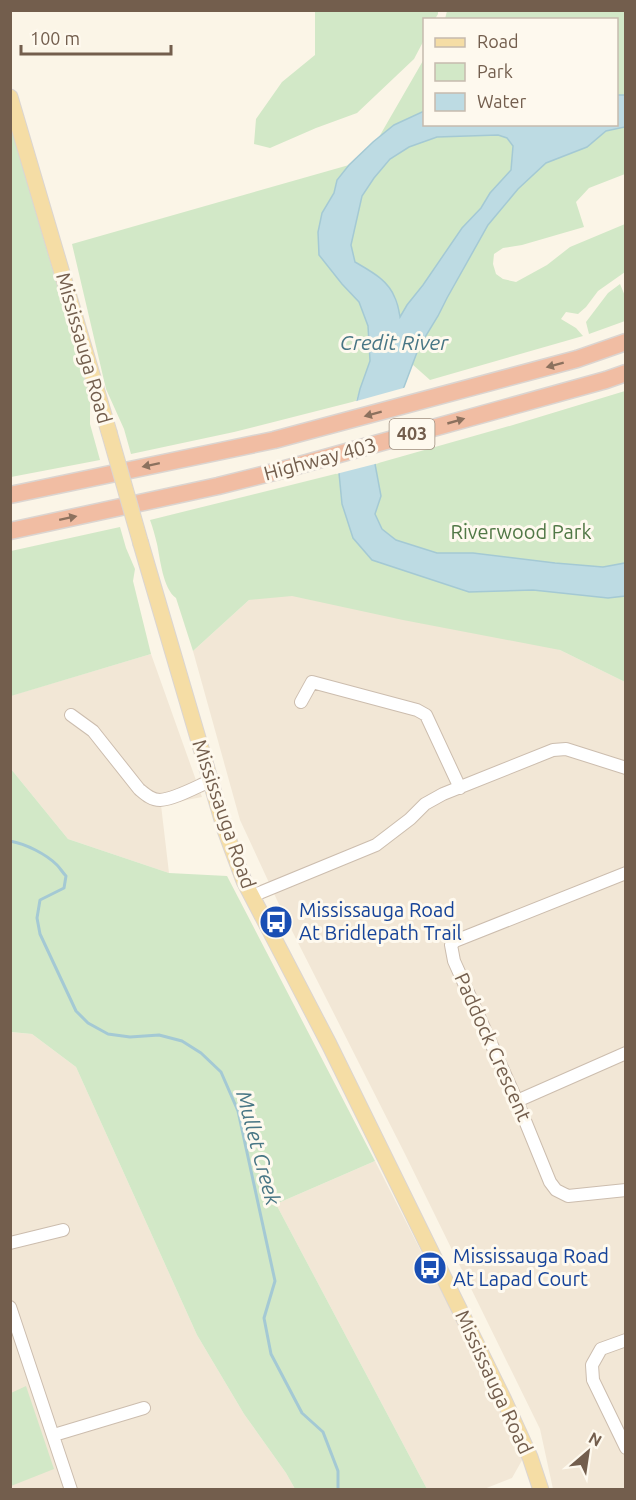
<svg xmlns="http://www.w3.org/2000/svg" width="636" height="1500" viewBox="0 0 636 1500" font-family="Ubuntu,sans-serif">
  <rect width="100%" height="100%" fill="#fbf5e7"/>
  <path fill="#f2e7d6" d="M289,587L554,647L625,682V1489H553L540,1429L405,1154L283,913L240,820L193,651L249,600Z
    M151,654L202,797L161,805L169,873L68,839L11,769L10,696Z
    M10,1032L32,1034L76,1067L197,1335L244,1414L286,1473L295,1489H11Z
    M375,1161L525,1455L512,1478L484,1489H427L276,1204Z"/>
  <path fill="#d2e8c7" d="M315,11L438,10V14L435,19L424,20V40L414,59L357,113L316,128L270,148L254,144L256,119L282,82L315,55Z
    M447,11H625V95H617L616,20L445,19Z
    M424,59V112L394,125L379,137Z
    M625,127V174L589,188L576,202L584,227L522,245L503,248L494,254L493,264L496,274L503,279L516,282L547,265L570,247L625,224V272L598,291L586,307L578,314L566,312L561,319L576,328L583,336L430,380L412,364L419,347L438,316L447,298L488,225L518,189L546,163L587,147L606,131Z
    M11,128L90,397V424L100,460L11,477Z
    M498,135L507,138L513,146L511,170L490,193L481,208L462,228L423,285L407,305L400,318L397,301L381,278L355,262L351,245L362,196L374,178L390,159L409,147L437,137Z
    M349,165L337,180L334,193L322,213L319,255L342,284L359,302L368,326L370,361L360,389L356,401L234,432L131,454L124,429L106,389L72,244Z
    M620,284L625,296V321L589,334L586,322L608,293Z
    M625,391V682L560,650L403,620L292,596L249,600L193,651L176,598C163,589 160,558 157,544C155,536 153,528 150,520L339,473L342,504L375,464L513,425Z
    M120,527L126,548L135,569L133,581L151,654L11,696V551Z
    M11,769L68,839L169,873L227,876L375,1161L276,1204L427,1489H295L286,1473L244,1414L197,1335L76,1067L32,1034L11,1032Z
    M26,1386L54,1469L11,1486V1393Z"/>
  <path fill="#bddbe3" stroke="#a4c9d4" stroke-width="1.5" fill-rule="evenodd" d="M617,95H625V127L606,131L587,147L546,163L518,189L488,225L447,298L438,316L419,347L375,464L381,496L375,514L382,529L396,540L437,553H473L555,563L603,567L625,563V596L608,598L533,590L469,592L372,560L353,538L342,504L339,473L360,389L370,361L368,326L359,302L342,284L319,255L318,232L322,213L334,193L337,180L349,165L373,142L394,125L422,112H424V124H616ZM498,135L507,138L513,146L511,170L490,193L481,208L462,228L423,285L407,305L400,317C399,311 398,304 395,298C388,280 372,272 355,262L351,245L362,196L374,178L390,159L409,147L437,137Z"/>
  <path fill="#fbf5e7" d="M407,387L379,463L336,474L353,402Z"/>
  <g fill="none" stroke-linecap="round" stroke-linejoin="round">
    <path stroke="#a4c9d4" stroke-width="3" d="M10,841C26,844 46,854 57,865C60,868 63,873 66,876L64,888L40,900L37,918L40,934L76,1011L88,1023L108,1034L130,1037L159,1035L182,1041L201,1053L221,1072L238,1111L275,1281L264,1318L271,1354L302,1413L323,1432L338,1471V1490"/>
    <defs>
      <path id="minor" d="M301,702L312,682L417,710L426,715L460,788
        M71,715L93,731L139,789C145,794 151,800 160,800C175,799 196,787 210,781
        M626,873L455,941L451,945L454,961L517,1101L550,1182L556,1190L568,1196L626,1190
        M252,896L376,845L410,819L425,804L443,794L553,750L566,749L626,768
        M517,1101L626,1053
        M10,1243L63,1230
        M10,1307L71,1490
        M626,1340L601,1349L592,1365L593,1380L626,1448
        M54,1435L144,1408"/>
      <path id="major" d="M10,97L109,432
        M141,544L225,830L244,881L329,1044L504,1400L530,1457L541,1490"/>
      <path id="highway" d="M10,495L274,440L577,359L626,342
        M10,531L218,486L278,471L606,380L626,373"/>
    </defs>
    <use href="#minor" stroke="#ccbdae" stroke-width="14"/>
    <use href="#major" stroke="#dbd5d1" stroke-width="17"/>
    <use href="#highway" stroke="#dbd5d1" stroke-width="19"/>
    <use href="#minor" stroke="#fff" stroke-width="12"/>
    <use href="#major" stroke="#f5dda5" stroke-width="15"/>
    <use href="#highway" stroke="#f1bda3" stroke-width="16"/>
    <defs>
      <path id="major-bridge" d="M109,432L141,544"/>
    </defs>
    <use href="#major-bridge" stroke="#dbd5d1" stroke-width="17" stroke-linecap="butt"/>
    <use href="#major-bridge" stroke="#f5dda5" stroke-width="15"/>
  </g>
  <defs><path id="oneway-solid" d="M-6-.8H1V-3.2L6.5 0L1 3.2V.8H-6Z" transform="scale(1.5)"/></defs>
  <g fill="#8c715e">
    <use href="#oneway-solid" transform="translate(555 365) rotate(165)"/>
    <use href="#oneway-solid" transform="translate(373 414) rotate(165)"/>
    <use href="#oneway-solid" transform="translate(456 421) rotate(-16)"/>
    <use href="#oneway-solid" transform="translate(151 465) rotate(168)"/>
    <use href="#oneway-solid" transform="translate(68 518) rotate(-12)"/>
  </g>
  <defs>
    <symbol id="bus-disc" viewBox="-11 -11 22 22"><circle r="9.5" fill="#1a4fb4" stroke="#fef9ee"/><path d="M-5-6H5V4H4V6H2V4H-2V6H-4V4H-5ZM-3.5-4V0h7V-4ZM-3.5 1.2v1.5H-2V1.2ZM2 1.2v1.5H3.5V1.2Z" fill="#fff"/></symbol>
  </defs>
  <g fill-rule="evenodd">
    <use href="#bus-disc" x="257" y="903" width="38" height="38"/>
    <use href="#bus-disc" x="411" y="1249" width="38" height="38"/>
  </g>
  <g text-anchor="middle" stroke-width="6" stroke-linejoin="round" paint-order="stroke">
    <rect fill="#fef9ee" stroke="#9d8c7d" stroke-width="1.5" x="389.5" y="419" width="45" height="30" rx="4.5"/>
    <g font-size="18" font-weight="bold" fill="#735e4d">
      <text x="412" y="440">403</text>
    </g>
    <g font-size="20" fill="#735e4d" stroke="#fef9ee">
      <text transform="translate(84 348) rotate(74)" y="7">Mississauga Road</text>
      <text transform="translate(320 459) rotate(-15)" y="7">Highway 403</text>
      <text transform="translate(224 814) rotate(71)" y="7">Mississauga Road</text>
      <text transform="translate(493 1047) rotate(66)" y="7">Paddock Crescent</text>
      <text transform="translate(494 1382) rotate(65)" y="7">Mississauga Road</text>
    </g>
    <g font-size="20" fill="#517846" stroke="#fef9ee">
      <text x="521" y="539">Riverwood Park</text>
    </g>
    <g font-size="20" fill="#164399" stroke="#fef9ee" text-anchor="start">
      <text x="299" y="917">Mississauga Road<tspan x="299" dy="23">At Bridlepath Trail</tspan></text>
      <text x="453" y="1263">Mississauga Road<tspan x="453" dy="23">At Lapad Court</tspan></text>
    </g>
    <g font-size="21" font-style="italic" fill="#487685" stroke="#fef9ee">
      <text x="394" y="350">Credit River</text>
      <text transform="translate(258 1148) rotate(75)" y="7">Mullet Creek</text>
    </g>
  </g>
  <rect width="636" height="1500" fill="none" stroke="#735e4d" stroke-width="24"/>
  <rect x="423" y="18" width="195" height="108" fill="#fef9ee" stroke="#c6bbae" stroke-width="1.5"/>
  <rect x="435" y="38" width="30" height="9" fill="#f5dda5" stroke="#c6bbae" stroke-width="1.5"/>
  <text x="477" y="48" font-size="18" fill="#735e4d">Road</text>
  <rect x="435" y="63" width="30" height="18" fill="#d2e8c7" stroke="#c6bbae" stroke-width="1.5"/>
  <text x="477" y="78" font-size="18" fill="#735e4d">Park</text>
  <rect x="435" y="93" width="30" height="18" fill="#bddbe3" stroke="#c6bbae" stroke-width="1.5"/>
  <text x="477" y="108" font-size="18" fill="#735e4d">Water</text>
  <g transform="translate(588 1452) rotate(29)" stroke="#fef9ee" stroke-width="4.5" paint-order="stroke">
  <path d="M0-4.5L10 22L0 15L-10 22Z" fill="#735e4d"/>
  <text y="-9" font-size="16" font-weight="bold" text-anchor="middle" fill="#735e4d">N</text>
  </g>
  <path d="M21 45v9h150v-9" fill="none" stroke="#735e4d" stroke-width="3"/>
  <text x="30" y="45" font-size="18" fill="#735e4d" stroke="#fef9ee" stroke-width="4.5" paint-order="stroke">100 m</text>
</svg>
